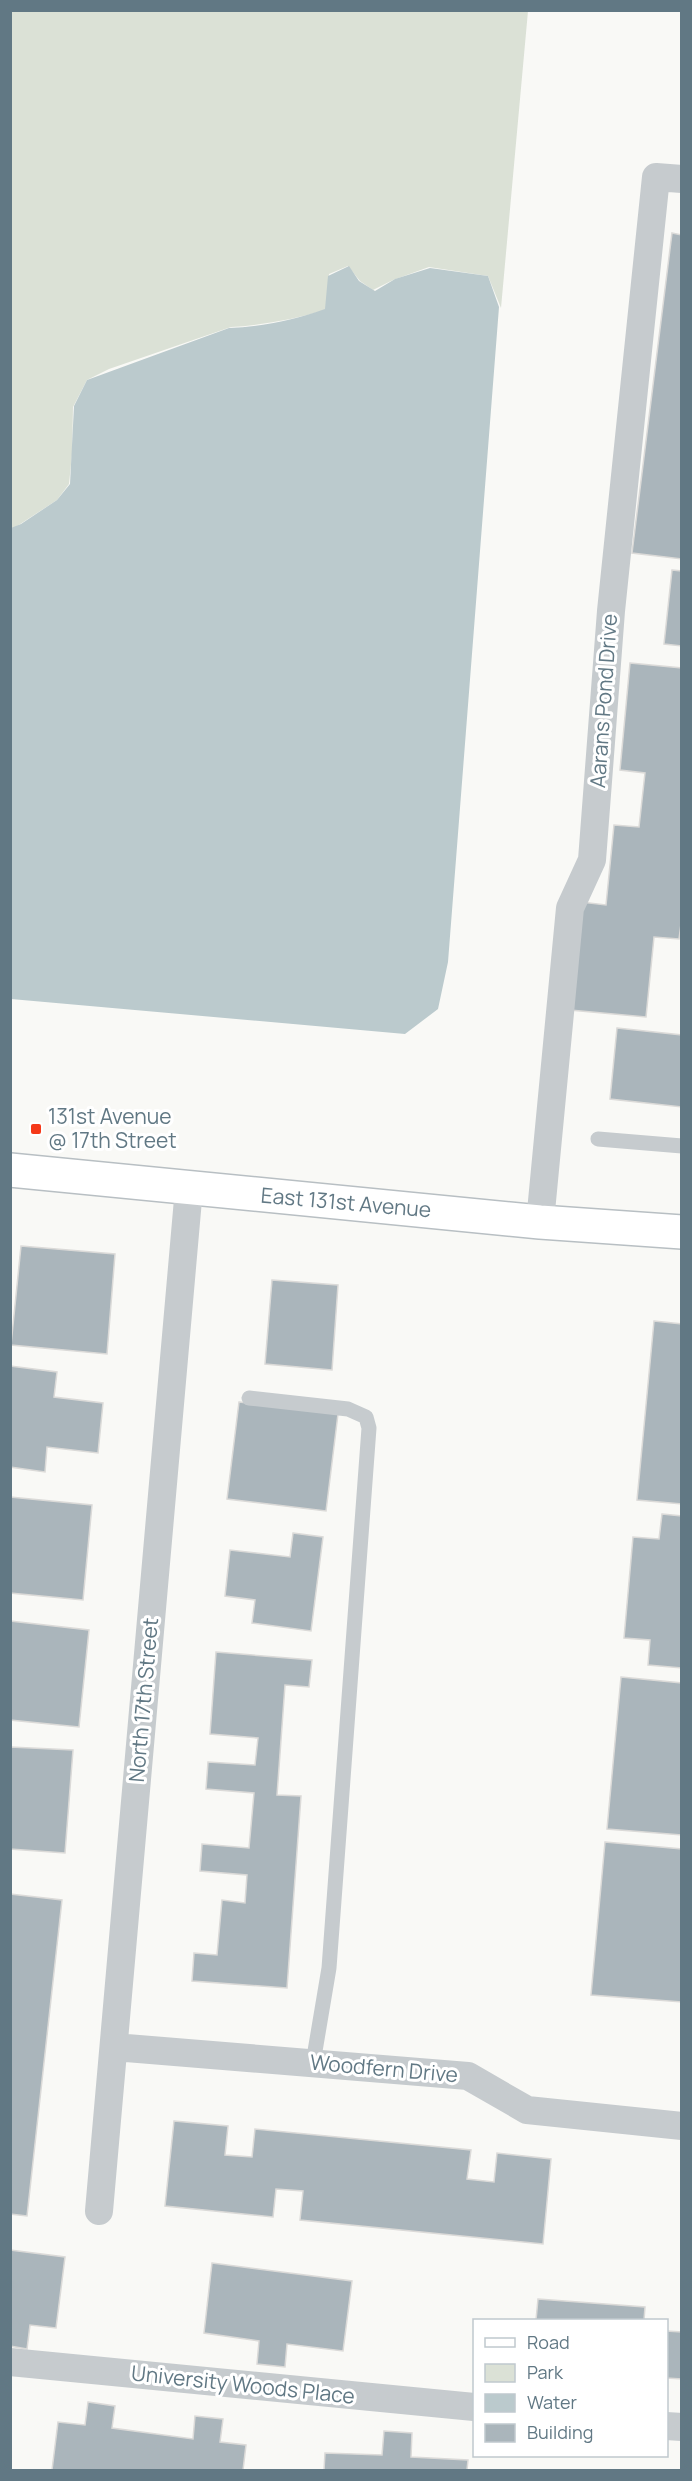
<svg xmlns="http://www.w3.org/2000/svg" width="692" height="2481" viewBox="0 0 692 2481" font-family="Manrope,sans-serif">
  <rect width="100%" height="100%" fill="#f9f9f6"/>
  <path fill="#dbe1d6" d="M10,11H528L501,308L488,276L429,267L393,280L373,290L360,281L348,266L329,274L326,310C295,319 263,325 231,327L109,369L87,380L73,407L72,454L69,484L57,500L11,530Z"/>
  <path fill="#bbcacd" d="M349,266L359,281L375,291L395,279L430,268L488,276L499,307L448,962L438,1009L405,1034L11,999V528L21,524L57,500L70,484L74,406L87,380L229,328C262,327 294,320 325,309L328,276Z"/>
  <path fill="#aab5bb" stroke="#dbdad8" stroke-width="1.5" d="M672,233L682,235V559L632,553Z
    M672,570L682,571V646L664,644Z
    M630,663L682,668V916L679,939L654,937L646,1017L570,1010L581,902L606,905L614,825L639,827L645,773L620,770Z
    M617,1028L682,1035V1107L610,1099Z
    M21,1246L115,1254L107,1354L11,1345Z
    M272,1280L338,1285L332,1370L265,1364Z
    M654,1321L682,1324V1504L637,1500Z
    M10,1366L57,1372L54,1397L103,1403L98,1453L47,1447L45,1472L10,1467Z
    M239,1402L338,1414L326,1511L227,1499Z
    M10,1497L92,1505L83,1600L10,1593Z
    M662,1514L682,1516V1668L648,1665L650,1640L624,1638L633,1537L659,1539Z
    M293,1533L323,1537L311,1631L252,1623L255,1600L225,1596L230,1550L290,1557Z
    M10,1621L89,1630L79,1727L10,1720Z
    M216,1652L312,1660L309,1687L285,1685L277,1795L301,1796L287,1988L192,1981L194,1953L217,1955L222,1900L245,1903L247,1875L200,1871L202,1844L249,1848L254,1793L206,1789L208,1762L255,1765L258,1738L210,1734Z
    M621,1677L682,1683V1835L607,1829Z
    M10,1747L73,1750L65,1853L10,1849Z
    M605,1842L682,1849V2002L591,1995Z
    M10,1894L62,1900L27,2216L10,2214Z
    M174,2121L228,2126L225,2155L252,2157L255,2129L471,2150L467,2179L494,2182L497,2153L551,2159L543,2244L300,2220L303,2191L276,2189L273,2217L165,2206Z
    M10,2250L65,2257L56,2328L30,2325L27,2349L10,2346Z
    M212,2263L352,2281L343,2351L287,2344L285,2367L257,2364L259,2341L204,2333Z
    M538,2299L645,2307L644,2320H536Z
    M666,2331L682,2332V2379L666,2378Z
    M88,2402L115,2406L112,2428L193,2439L195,2416L223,2419L220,2442L246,2445L243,2470H52L58,2422L85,2425Z
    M384,2431L412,2433L411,2457L468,2460L467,2470H324L325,2453L382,2455Z"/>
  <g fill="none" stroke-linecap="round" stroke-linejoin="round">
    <defs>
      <path id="secondary" d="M10,1170L540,1222L682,1232"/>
    </defs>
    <use href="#secondary" stroke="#b8bfc3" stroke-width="36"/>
    <path stroke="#c6cbce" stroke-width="15" d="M598,1139L682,1146
      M249,1398L348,1409L366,1417L369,1428L329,1968L313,2063"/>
    <path stroke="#c6cbce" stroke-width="28" d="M540,1222L570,908L592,860L611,611L656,177L682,179
      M114,2047L468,2076L527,2110L682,2126
      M99,2211L189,1188
      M10,2362L474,2407
      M666,2426L682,2427"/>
    <use href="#secondary" stroke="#fff" stroke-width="33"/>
  </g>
  <rect fill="#f53919" stroke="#fff" stroke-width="2" x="30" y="1123" width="12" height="12" rx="3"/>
  <g text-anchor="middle" stroke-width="6" stroke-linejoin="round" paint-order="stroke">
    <g font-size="21" fill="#617884" stroke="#fff">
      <text transform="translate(604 701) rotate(-86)" y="7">Aarans Pond Drive</text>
      <text transform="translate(346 1203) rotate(5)" y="7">East 131st Avenue</text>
      <text transform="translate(144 1700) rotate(-85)" y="7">North 17th Street</text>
      <text transform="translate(384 2069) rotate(5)" y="7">Woodfern Drive</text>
      <text transform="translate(243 2385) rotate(6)" y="7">University Woods Place</text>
    </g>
    <g font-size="21" fill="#617884" stroke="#fff" text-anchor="start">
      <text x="48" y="1124">131st Avenue<tspan x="48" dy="24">@ 17th Street</tspan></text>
    </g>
  </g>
  <rect width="692" height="2481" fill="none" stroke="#617884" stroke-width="24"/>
  <rect x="473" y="2319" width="195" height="138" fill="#ffffff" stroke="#c0c9ce" stroke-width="1.5"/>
  <rect x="485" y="2338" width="30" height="9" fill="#ffffff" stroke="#c0c9ce" stroke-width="1.5"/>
  <text x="527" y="2349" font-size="18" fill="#617884">Road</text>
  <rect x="485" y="2364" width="30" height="18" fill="#dbe1d6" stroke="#c0c9ce" stroke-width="1.5"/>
  <text x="527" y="2379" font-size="18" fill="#617884">Park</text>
  <rect x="485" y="2394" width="30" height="18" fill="#bbcacd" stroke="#c0c9ce" stroke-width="1.5"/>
  <text x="527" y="2409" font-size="18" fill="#617884">Water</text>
  <rect x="485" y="2424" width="30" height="18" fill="#aab5bb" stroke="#c0c9ce" stroke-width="1.5"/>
  <text x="527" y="2439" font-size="18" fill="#617884">Building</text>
</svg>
